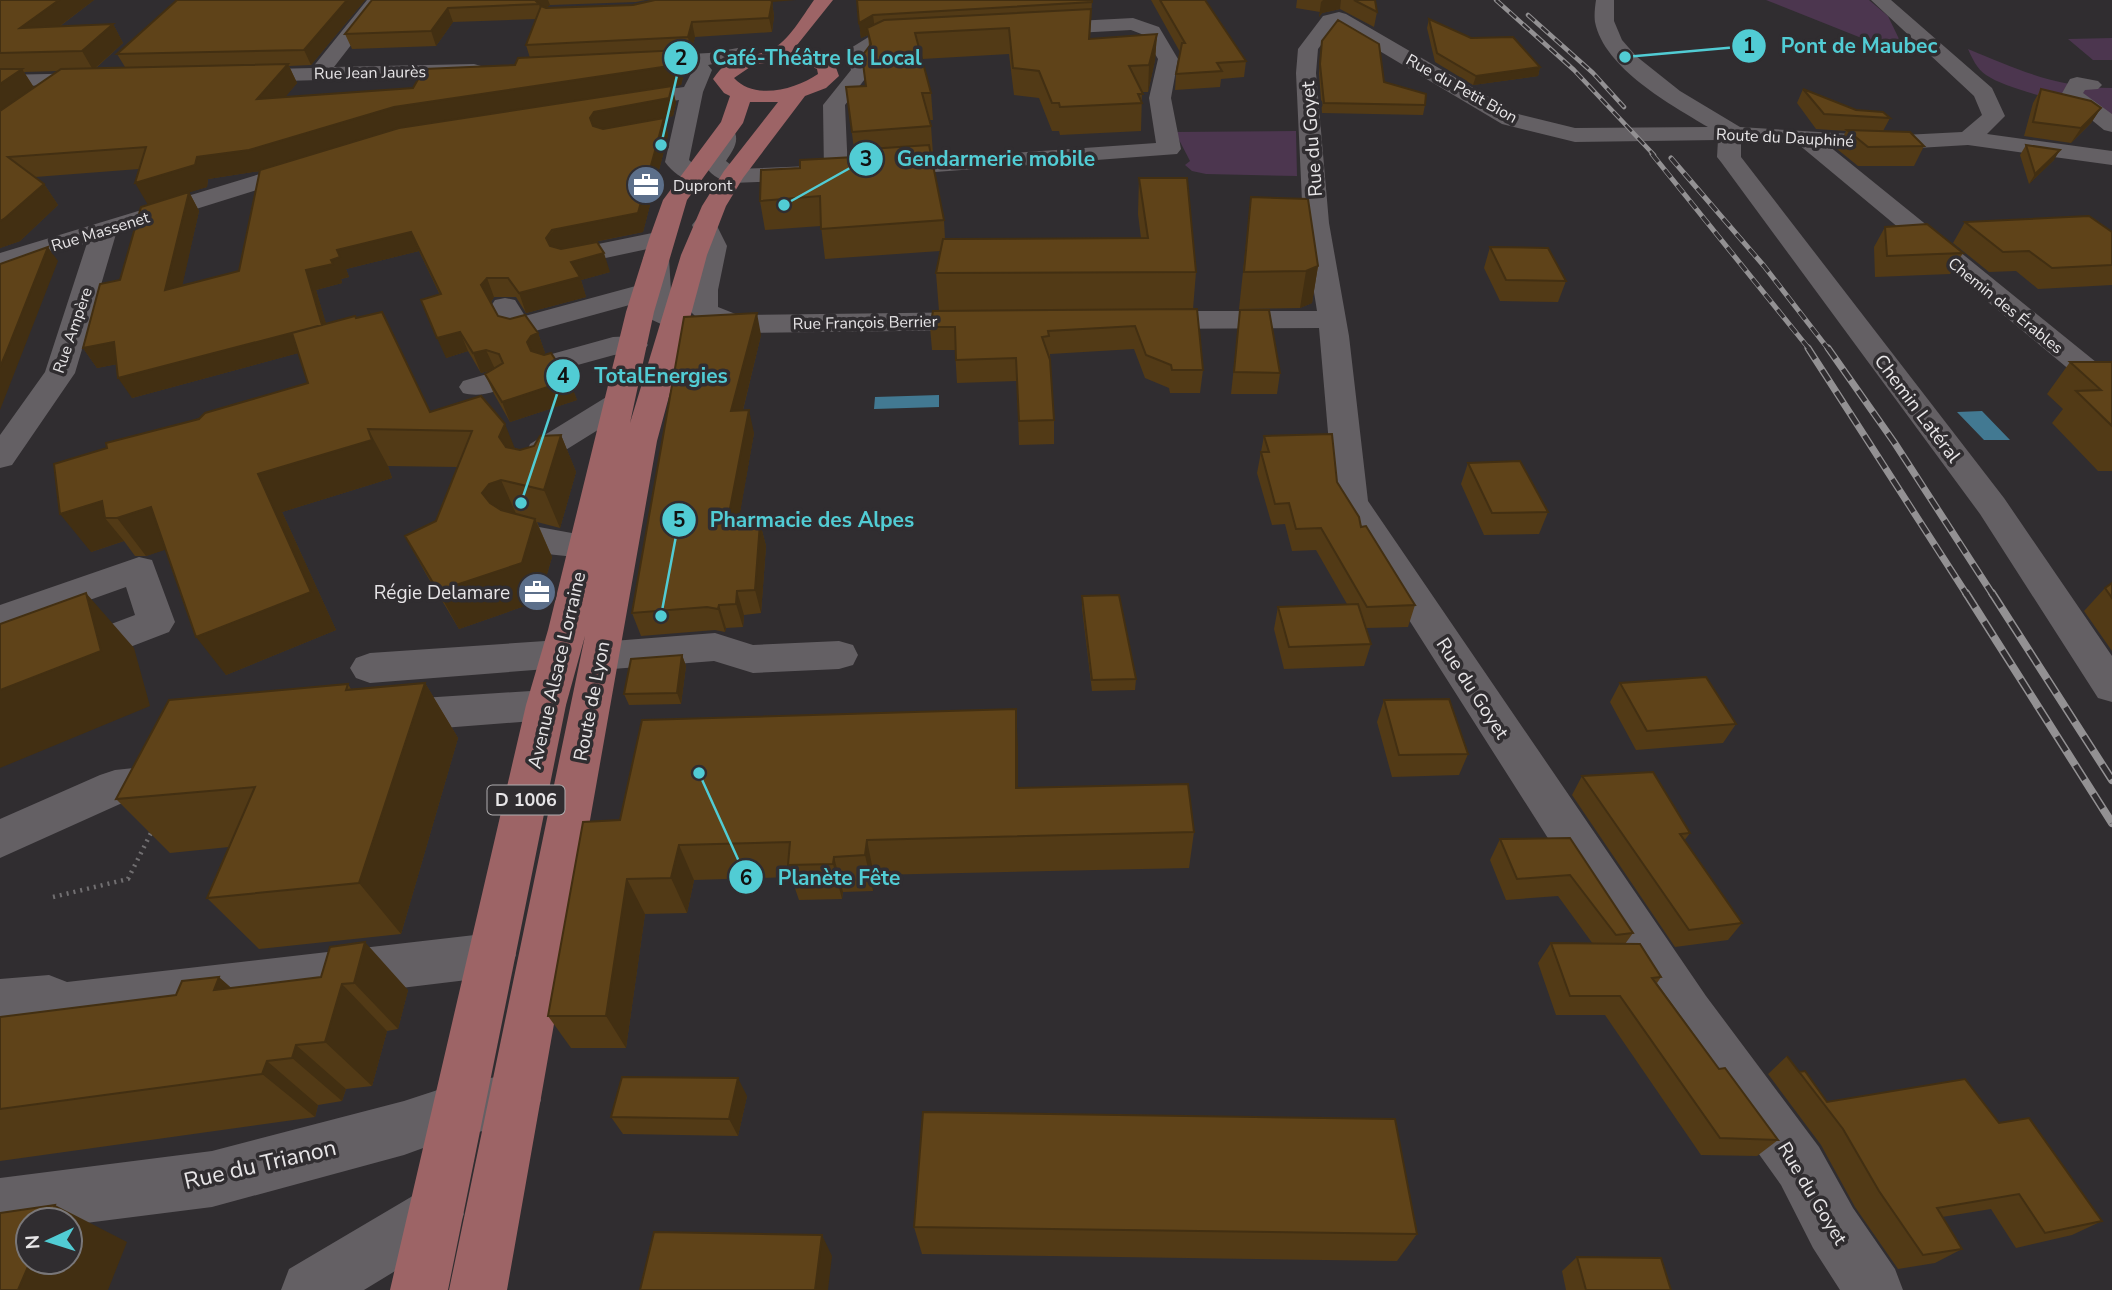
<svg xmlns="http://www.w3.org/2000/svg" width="2112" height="1290" viewBox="0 0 2112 1290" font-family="'Nunito Sans',sans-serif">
  <rect width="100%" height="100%" fill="#302d30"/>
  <path fill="#4c364f" d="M1766,0H1869L1888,16L1899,39L1869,41Z
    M2112,38V60H2093L2068,39Z
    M1968,49C2019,70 2055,87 2112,88V114C2081,105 2011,92 1986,75C1977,69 1972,58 1968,49Z
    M1296,131L1297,176L1206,174L1192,171L1185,165L1190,161L1175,132Z"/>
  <path fill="#427992" d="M939,395V407L874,409L875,397Z
    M1982,411L2010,440H1984L1957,412Z"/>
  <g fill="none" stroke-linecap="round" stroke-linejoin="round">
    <path stroke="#716f71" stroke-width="4.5" stroke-dasharray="2 5" stroke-linecap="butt" d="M53,897L128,879L152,831"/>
    <path fill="#646064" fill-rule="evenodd" d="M367,0H386L334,67L474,64L481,66L484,70L481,74L474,76L240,82L233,80L230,76L233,72L240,70L312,68Z
      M1596,0H1614V21L1622,40L1636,56L1680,91L1740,127L1884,136L1962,132L1982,115L1974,96L1871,0H1891L1992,88L2005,116L1987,134L2112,151V165L1968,145L1884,150L1829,146L2112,375V399L2101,396L1798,144L1741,140V157L2004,498L2112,656V702L2098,698L1980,514L1721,162L1717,157L1718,140L1575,142L1502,124L1336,25L1318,49L1316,73L1329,223L1349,336L1368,501L1706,996L1819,1147L1853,1208L1895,1269L1903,1290H1840L1813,1248L1781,1185L1670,1030L1334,502L1319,328L1144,329L1134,326L1130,320L1134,314L1144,311H1317L1303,223L1296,73L1298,49L1323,16L1339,12L1346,14L1518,114L1575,128L1708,127C1671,105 1604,68 1595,22C1594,15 1595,7 1596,0Z
      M1133,18L1159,27L1178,59L1171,98L1181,149L1177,154L882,176L874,174L870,169L874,164L882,162L1156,143L1149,98L1158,59L1144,35L1131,30L1038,35L1028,29L1038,23Z
      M919,29L926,31L929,35L926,39L886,43L867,53L871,71L845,105L848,172L844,177H828L824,172L823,105L851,70L846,51L875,33Z
      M738,48L745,50L748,54L745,58L708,65L712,70L703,92L689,160L704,174L700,179C686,183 674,174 665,162L679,100L621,110L613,108L610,103L613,98L621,96L684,87L695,66L632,69L625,67L622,63L625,59L632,57L709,53Z
      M96,73L103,75L106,79L103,83L0,87V75Z
      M2077,77L2098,81L2102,85L2098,89L2085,90L2083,93L2112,114V132L2104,130L2061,95L2070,79Z
      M725,127L733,129C741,141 732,151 726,161L736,169L811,166L819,168L823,173L819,178L811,180L732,183C718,180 710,174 702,162L714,143L717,129Z
      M306,160L314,162L318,167L314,172L116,234L75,373L12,465L0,468V435L45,372L87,243L0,269V253Z
      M705,217L714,220L727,246L718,290V307L738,315L983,312L993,315L997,321L993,327L983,330L734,333L689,337L648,318L644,312V301L517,336L507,333L491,306L495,300L505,298L515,300L525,316L643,284V258L647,252L656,250L665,252L669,258L672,308L698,319L690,311V290L701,246L692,225L696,220Z
      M662,231L671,234L675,239L671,244L568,266L559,264L555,258L559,252Z
      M633,336L643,339L648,345L643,351L614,355L552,372L541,369L537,363L541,357L613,337Z
      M494,372L505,375L509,381C500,394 477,397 463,393L459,387L463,381Z
      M619,394L630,396L634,403L630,410L556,456L552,475L547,482L535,485L523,482L518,475L530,444L608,396Z
      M519,520L539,527L599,538L604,546L599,554C576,561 515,553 502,532L507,524Z
      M139,557L152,560L175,622L169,632L0,697V666L135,615L126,587L0,632V605Z
      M715,633L753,645L839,641L853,645L858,655L853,665L839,669L753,673L714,661L600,670L586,666L581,656L586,646L600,642Z
      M560,640L574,644L579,654L574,664L560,668L370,683L356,678L350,668L356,658L370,653Z
      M546,690L560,694L566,705L560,716L546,720L391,732L377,727L371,716L377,705L391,700Z
      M153,766L168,771L174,783L168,795L153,800L120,804L0,858V819L100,775L115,770Z
      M492,933L509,939L516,955L509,971L492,977L62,1029L43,1022L0,1025V979L49,975L67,982Z
      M515,1074L534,1081L541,1100L534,1119L515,1126L459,1135L404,1155L212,1207L70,1225V1220H28V1230L0,1234V1178L212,1151L404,1101L459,1083Z
      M436,1186L456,1194L464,1214L456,1234L364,1290H281L289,1269L416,1194Z"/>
    <path fill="#9d6466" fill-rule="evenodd" d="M814,0H833L793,50L817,54L834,62L839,76L826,88L805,96L743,178L726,206L707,255L657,441L507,1290H449L585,636L566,705L448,1290H390L526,705L548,630L626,312L649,239L663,200L721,122L730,96L724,93L713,79C733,50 744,61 770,50C788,43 803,15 814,0ZM777,61L806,64L817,69L818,74C796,89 755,101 734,78L753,65ZM750,102H778L724,171L702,206L681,255L630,423L654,312L687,200L743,123Z"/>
    <defs>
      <path id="rail-far3" d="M1496,0L1574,70L1654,155
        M1528,15L1593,73L1624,107"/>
      <path id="rail-far2" d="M1652,154L1810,350
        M1671,158L1764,266L1829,350"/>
      <path id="rail-far1" d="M1808,348L1967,595
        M1828,348L1894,442L1993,595"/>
      <path id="rail" d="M1966,593L2112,823
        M1992,593L2112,780"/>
    </defs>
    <use href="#rail-far3" stroke="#939193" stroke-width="4.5"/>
    <use href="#rail-far2" stroke="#939193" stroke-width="5"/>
    <use href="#rail-far1" stroke="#939193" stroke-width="7"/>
    <use href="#rail" stroke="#939193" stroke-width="8"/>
    <use href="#rail-far3" stroke="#302d30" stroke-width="2.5" stroke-dasharray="9" stroke-linecap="butt"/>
    <use href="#rail-far2" stroke="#302d30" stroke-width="3.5" stroke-dasharray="10" stroke-linecap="butt"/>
    <use href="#rail-far1" stroke="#302d30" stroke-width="4.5" stroke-dasharray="13" stroke-linecap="butt"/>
    <use href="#rail" stroke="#302d30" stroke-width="5" stroke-dasharray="17" stroke-linecap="butt"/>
  </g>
  <path fill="#523a16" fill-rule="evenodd" d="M0,0H94L59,27L113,24L123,43L96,68L125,67L117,54L177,0H365L311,65L289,66L297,83L285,97L413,88L515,65L530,58L526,45L536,19L453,22L436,46L352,49L345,34L372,0H646L636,2L550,5L546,8L772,2L774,16L772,32L695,37L691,51L682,52L685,69L681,85L672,86L676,103L673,116L603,129L664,118L668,135L643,232L560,249L610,272L581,280L586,297L526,313L516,297H494L491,302L498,316L538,333L545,353L542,354L569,380L577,400L510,422L494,394L485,374L492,370L481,373L468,351L446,358L440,295L419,251L346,269L349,277L341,279L342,283L316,290L326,324L430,412L520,450L534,446L561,435L576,472L560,528L537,522L552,557L539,601L459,629L426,574L405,536L436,521L457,467L388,466L392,478L282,512L336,630L226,675L166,549L146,556H135L124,541L91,552L107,448L308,383L298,353L132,398L117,364L97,368L83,348L120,280L181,194L139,169L35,177L44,184L58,205L20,241L0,248ZM57,71L34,88L24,72ZM260,171L239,271L182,285L199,211L189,192L207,187L208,179Z
    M857,0H1092L1090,39L1157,34L1155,60L1148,92H1142L1141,131L1060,135L1059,131H1052L1039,98L1014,95L1009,54L922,59L931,93L933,120H929L931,126L933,154H930L944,220L945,239L1141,238L1138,214L1139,178L1196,272L1193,309L1203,370L1200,393H1170L1169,388L1145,378L1134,349L1050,354L1054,420V444L1019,445L1017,381L957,383L955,350H932L930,327L939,311L936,273L940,251L825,259L821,226L765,230L760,201L800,168L855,157L846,87L866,86L869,46L868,35L861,38Z
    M1151,0H1205L1246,61L1244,77L1221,79L1220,87L1175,90L1176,74L1180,52Z
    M1297,0H1375L1377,12L1374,27L1340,9L1322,13L1319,17L1320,12L1296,8Z
    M1429,19L1471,38L1540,67L1538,76L1473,85L1435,62L1427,28Z
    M1322,41L1384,82L1425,105L1423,115L1322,113L1319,73Z
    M1803,89L1856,110L1890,118L1883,131L1924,146L1914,166H1858L1837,149L1846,131L1816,129L1797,103Z
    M2041,89L2101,108L2091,123L2071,143L2024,136L2033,103Z
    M2026,145L2054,160L2029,184L2020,155Z
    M1251,197L1318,266L1312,303L1300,308L1239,309Z
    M1965,222L2112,232V285L2038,289L2016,271L1989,272L1953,243Z
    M1885,227L1963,253L1950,274L1875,277L1874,247Z
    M1490,247L1566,281L1558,302L1500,301L1484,268Z
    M1240,310L1280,373L1277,394H1231Z
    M761,335L743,410L754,433L738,523H760L766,546L761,613L744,615L743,627L726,628L725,632L715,630L641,636L632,613Z
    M2070,362H2112V471H2098L2052,423L2063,409L2047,394Z
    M1264,436L1337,482L1361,527L1415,605L1408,627L1366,628L1371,644L1364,666L1284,669L1274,629L1278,607L1347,604L1316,550L1292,551L1285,524L1272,525L1257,473Z
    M1468,463L1548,512L1539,534L1484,535L1461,484Z
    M2112,583V651L2084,611L2105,588Z
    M1082,596L1136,679L1135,690L1092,691L1082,608Z
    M682,655L686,666L681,704L629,705L624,694Z
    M425,683L458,738L401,934L259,949L207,898L229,847L170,853L116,799L348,684L351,689Z
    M1620,683L1736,724L1723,743L1636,750L1610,702Z
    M1384,700L1468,754L1459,775L1392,777L1377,722Z
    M1018,746V788L1194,832L1189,868L874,875L873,891L843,892L842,899L799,900L791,877L694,880L687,913L645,914L626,1048H571L548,1016L620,820Z
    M1582,776L1690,833L1684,841L1742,923L1728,940L1675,947L1572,795Z
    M1570,838L1633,933L1625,944L1661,977L1657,983L1719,1069L1778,1140L1757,1156L1701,1155L1605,1015H1556L1538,963L1551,943L1593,944L1558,896L1506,900L1490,860L1500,839Z
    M321,977L408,990L398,1029L387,1031L372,1086L346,1089L342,1101L318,1105L315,1117L0,1161V1017Z
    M1787,1056L1799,1072L1827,1102L1999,1123L2102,1221L2072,1235L2016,1248L1991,1209L1942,1217L1962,1249L1935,1263L1898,1269L1855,1207L1821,1145L1768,1074Z
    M747,1096L738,1136L623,1134L611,1117Z
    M914,1227L1417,1234L1397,1261L922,1254Z
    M1577,1257L1671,1290H1566L1562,1271Z"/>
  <path fill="#422f12" d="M59,0H94L32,47L20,28Z
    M347,0H365L311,65L304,50Z
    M535,0H548L550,5L541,11L539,4Z
    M770,0H796L772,2L774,16L772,32L769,18Z
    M1323,0H1341L1340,9L1322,13L1319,17L1321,2Z
    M448,8L453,22L436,46L431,31Z
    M873,15L875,30L867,28L868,35L861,38L859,23Z
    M692,22L695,37L691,51L688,37Z
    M113,24L123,43L93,70L82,51Z
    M1157,34L1155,60L1148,92L1149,65Z
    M681,50L685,69L681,85L672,86L676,103L673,116L599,129L260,171L208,179L207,187L148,205L135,183L197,157L394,107Z
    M288,64L297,83L267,119L257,99Z
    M1540,67L1538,76L1473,85L1476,76Z
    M22,69L35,89L0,114V84Z
    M2101,108L2091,123L2071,143L2081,128Z
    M664,118L668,135L643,232L558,249L553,257L546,238Z
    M2060,150L2054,160L2029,184L2035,174Z
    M44,184L58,205L20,241L0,248V221Z
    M189,192L199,211L177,309L165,290Z
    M411,232L419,251L346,269L349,277L341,279L342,283L316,290L332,344L132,398L118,378L306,270L331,260L337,250Z
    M48,247L58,261L0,410V367Z
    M604,253L610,272L581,280L586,297L526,313L519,293L571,262Z
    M1318,266L1312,303L1300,308L1306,271Z
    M487,278L494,297L489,305L481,285Z
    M757,313L761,335L737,434L731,411Z
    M460,332L468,351L446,358L437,338Z
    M538,333L545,353L539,356L535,362L527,342L531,336Z
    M114,342L128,362L97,368L83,348Z
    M486,350L495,369L481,373L473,353Z
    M569,380L577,400L510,422L502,402Z
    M749,410L754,433L734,547L727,524Z
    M505,424L520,461L516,474L499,437Z
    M368,429L388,466L392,478L282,512L336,630L226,675L196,637L258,474Z
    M561,435L576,472L560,528L544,490Z
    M501,480L518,518L500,531L482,493L489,484Z
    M102,501L105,518L124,541L91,552L60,514Z
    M151,507L180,545L146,556L117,518Z
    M535,519L552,557L539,601L459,629L438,591Z
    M760,523L766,546L761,613L755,590Z
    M737,591L744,615L743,627L736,604Z
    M86,593L134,648L150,706L0,768V690Z
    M719,605L726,628L725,632L718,609Z
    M682,655L686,666L681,704L677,693Z
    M425,683L458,738L401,934L359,883Z
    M1016,709L1018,746V824L1016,788Z
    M867,840L874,875L873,891L865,855Z
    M679,845L694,880L687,913L671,878Z
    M834,857L843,892L842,899L833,864Z
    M627,879L645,914L626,1048L606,1016Z
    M365,942L408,990L398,1029L354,983Z
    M219,977L271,1023L214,990Z
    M342,984L387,1031L372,1086L325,1042Z
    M296,1045L346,1089L342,1101L292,1058Z
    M267,1061L318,1105L315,1117L262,1074Z
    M738,1078L747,1096L738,1136L729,1119Z
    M55,1205L127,1242L108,1290H18L30,1262H70V1220H49Z
    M822,1235L832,1256L828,1290H815Z"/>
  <path fill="#5f4319" stroke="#422f12" stroke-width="2" d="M0,0H59L20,28L113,24L82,51L0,53Z
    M177,0H347L304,50L117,54Z
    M372,0H535L539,4L448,8L431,31L345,34Z
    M655,0H771L772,2L769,18L692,22L688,37L526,45L541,6L546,8L633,5Z
    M857,0H1092V2L873,15L859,23Z
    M1160,0H1205L1246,61L1217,63L1222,71L1176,74L1182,43H1185Z
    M1354,0H1375L1377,12Z
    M1091,9L1089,39L1157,34L1149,65L1129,66L1143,94H1138L1142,103L1060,107L1059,103H1052L1039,71L1013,68L1009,28L915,33L931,93H922L931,126L852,132L846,87L866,86L862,56L871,44L867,28L884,20Z
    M1429,19L1471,38L1513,37L1540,67L1476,76L1437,53Z
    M1338,20L1379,44L1384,82L1426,94L1425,105L1324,103L1320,64L1322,41Z
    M681,50L676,65L394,107L249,150L197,157L195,165L135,183L146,147L8,157L44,184L4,219L0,221V111L61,69L288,64L257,99L413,88L424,69L515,65L518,58Z
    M0,69H22L0,84Z
    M672,86L669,98L594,112L590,118L593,126L603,129L664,118L638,213L552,230L546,238L550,246L561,249L597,242L604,253L571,262L580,277L519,293L508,278H487L481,285L498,316L510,319L525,315L538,333L531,336L527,342L531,351L544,355L551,353L569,380L502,402L485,374L503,363L499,354L486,350L473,353L460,332L437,338L421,300L441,294L411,232L337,250L340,257L331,260L333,264L306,270L322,325L118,378L114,342L83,348L100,284L120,280L141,207L189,192L165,290L239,271L260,170L399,128Z
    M1803,89L1856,110L1883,112L1890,118L1824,114Z
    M2041,89L2091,101L2101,108L2081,128L2033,122Z
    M1847,130L1910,132L1924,146L1868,147Z
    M929,145L944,220L821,229L820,196L760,201L761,170L800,168V160L855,157L854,150Z
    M2026,145L2060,150L2035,174Z
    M1139,178H1187L1196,272L936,273L943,239L1148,238Z
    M1251,197L1308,199L1318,266L1306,271L1244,272Z
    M2089,216L2112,232V265L2052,268L2029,251L2003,252L1965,222Z
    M1927,224L1963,253L1887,256L1885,227Z
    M48,247L6,353L0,367V264Z
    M1490,247L1548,248L1566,281L1506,280Z
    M1197,309L1203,370H1172L1171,365L1146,355L1135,326L1048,331L1049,336L1042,337L1050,360L1054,420L1019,421L1016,358L956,360L955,327H930L933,311Z
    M1240,310H1269L1280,373L1234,372Z
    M382,312L430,412L481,396L505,424L499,437L506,447L520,450L534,446L540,436L561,435L544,490L501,480L489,484L482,493L490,503L501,510L535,519L522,563L438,591L405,536L436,521L472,431L368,429L372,440L258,474L311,592L196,637L151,507L117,518H105L102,501L60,514L54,464L107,448L106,443L199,419L205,413L308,383L292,333L355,316L356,318Z
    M757,313L731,411L749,410L727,524L760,523L755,590L737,591L736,604L719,605L718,609L707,607L632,613L684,317Z
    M2070,362H2112V426L2076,391L2101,390Z
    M1332,434L1337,482L1359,517L1361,527L1366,526L1415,605L1367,607L1321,528L1296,529L1289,503L1275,504L1261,452H1269L1264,436Z
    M1520,461L1548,512L1492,513L1468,463Z
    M2112,583V598L2105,588Z
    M86,593L101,651L0,690V624Z
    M1119,595L1136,679L1092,680L1082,596Z
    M1358,604L1371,644L1289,647L1278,607Z
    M682,655L677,693L624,694L631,659Z
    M1706,677L1736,724L1647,731L1620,683Z
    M425,683L359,883L207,898L255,787L116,799L169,700L348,684L346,690Z
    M1449,699L1468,754L1399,755L1384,700Z
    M1016,709V788L1188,784L1194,832L867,840L865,855L834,857L833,864L788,865L790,842L679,845L671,878L627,879L606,1016H548L583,822L620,820L642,720Z
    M1653,772L1690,833L1680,834L1742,923L1689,930L1582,776Z
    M1570,838L1633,933L1616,935L1570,875L1517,879L1500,839Z
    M365,942L354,983L342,984L325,1042L296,1045L292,1058L267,1061L262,1074L0,1109V1017L176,995L182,981L219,977L214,990L321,977L330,947Z
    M1551,943L1640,944L1661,977L1652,978L1719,1069L1725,1068L1778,1140L1720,1138L1620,996H1570Z
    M1787,1056L1799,1072L1805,1071L1827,1102L1965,1079L1999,1123L2029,1118L2102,1221L2045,1233L2019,1194L1937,1208L1962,1249L1923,1255L1879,1191L1843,1129Z
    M622,1077L738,1078L729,1119L611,1117Z
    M923,1112L1395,1119L1417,1234L914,1227Z
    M55,1205L49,1220H28V1262H30L18,1290H0V1213Z
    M654,1232L822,1235L815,1290H640Z
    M1577,1257L1661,1258L1671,1290H1586Z"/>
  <defs>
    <symbol id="office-disc" viewBox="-11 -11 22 22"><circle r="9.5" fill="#5c6f8a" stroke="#302d30"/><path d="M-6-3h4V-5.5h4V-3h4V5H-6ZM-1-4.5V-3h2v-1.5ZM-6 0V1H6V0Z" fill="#fff"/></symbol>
  </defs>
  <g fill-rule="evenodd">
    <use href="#office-disc" x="624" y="163" width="44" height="44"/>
    <use href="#office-disc" x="515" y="570" width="44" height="44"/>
  </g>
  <g text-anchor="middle" stroke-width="7" stroke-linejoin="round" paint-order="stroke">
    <g font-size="16" fill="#e7e5e7" stroke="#302d30">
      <text transform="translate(370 72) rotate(-1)" y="6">Rue Jean Jaurès</text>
      <text transform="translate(1462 88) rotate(29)" y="6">Rue du Petit Bion</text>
      <text transform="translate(1785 137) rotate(3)" y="6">Route du Dauphiné</text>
      <text transform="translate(100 231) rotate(-17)" y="6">Rue Massenet</text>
      <text transform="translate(2006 305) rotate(39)" y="6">Chemin des Érables</text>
      <text transform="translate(865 322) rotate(-1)" y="6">Rue François Berrier</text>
      <text transform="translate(72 330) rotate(-71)" y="6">Rue Ampère</text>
    </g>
    <g font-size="16" fill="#e7e5e7" stroke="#302d30" text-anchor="start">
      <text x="673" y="191">Dupront</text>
    </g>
    <rect fill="#302d30" stroke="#b0aeb0" stroke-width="2" x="487.5" y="785.5" width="77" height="29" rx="5"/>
    <g font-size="18" font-weight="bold" fill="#e7e5e7">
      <text x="526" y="806">D 1006</text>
    </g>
    <g font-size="19" fill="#e7e5e7" stroke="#302d30">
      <text transform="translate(1311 139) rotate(-94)" y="7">Rue du Goyet</text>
      <text transform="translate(1918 408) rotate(53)" y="7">Chemin Latéral</text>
      <text transform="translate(556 670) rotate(-77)" y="7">Avenue Alsace Lorraine</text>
      <text transform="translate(1473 688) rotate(57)" y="7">Rue du Goyet</text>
      <text transform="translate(591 701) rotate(-79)" y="7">Route de Lyon</text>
      <text transform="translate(1813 1193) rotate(59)" y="7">Rue du Goyet</text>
    </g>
    <g font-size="19" fill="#e7e5e7" stroke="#302d30" text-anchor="end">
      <text x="510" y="599">Régie Delamare</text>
    </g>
    <g font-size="23" fill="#e7e5e7" stroke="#302d30">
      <text transform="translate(260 1164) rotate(-13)" y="8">Rue du Trianon</text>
    </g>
  </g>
  <path fill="none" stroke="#51ccd4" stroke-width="2.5" d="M1625 57L1749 46M661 145L681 58M784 205L866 159M521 503L563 376M661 616L679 520M699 773L746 877"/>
  <g fill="#51ccd4" stroke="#302d30" stroke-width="2.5">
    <circle cx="1625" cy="57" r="7"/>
    <circle cx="661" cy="145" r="7"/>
    <circle cx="784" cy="205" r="7"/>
    <circle cx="521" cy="503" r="7"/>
    <circle cx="661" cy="616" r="7"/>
    <circle cx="699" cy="773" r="7"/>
    <circle cx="1749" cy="46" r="18"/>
    <circle cx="681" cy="58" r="18"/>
    <circle cx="866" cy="159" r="18"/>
    <circle cx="563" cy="376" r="18"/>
    <circle cx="679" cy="520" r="18"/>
    <circle cx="746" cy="877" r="18"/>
  </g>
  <g font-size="21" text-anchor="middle" font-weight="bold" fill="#111">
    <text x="1749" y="53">1</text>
    <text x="681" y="65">2</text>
    <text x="866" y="166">3</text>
    <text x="563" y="383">4</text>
    <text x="679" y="527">5</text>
    <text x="746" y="885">6</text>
  </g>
  <g font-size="21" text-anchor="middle" font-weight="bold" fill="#51ccd4" stroke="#302d30" stroke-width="7" stroke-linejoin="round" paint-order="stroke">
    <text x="1859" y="53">Pont de Maubec</text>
    <text x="817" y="65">Café-Théâtre le Local</text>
    <text x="996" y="166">Gendarmerie mobile</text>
    <text x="661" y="383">TotalEnergies</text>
    <text x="812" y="527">Pharmacie des Alpes</text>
    <text x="839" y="885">Planète Fête</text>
  </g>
  <g transform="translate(49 1241) rotate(266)"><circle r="33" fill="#302d30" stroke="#797779" stroke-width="2"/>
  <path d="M0-5L12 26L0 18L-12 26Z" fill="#51ccd4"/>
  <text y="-10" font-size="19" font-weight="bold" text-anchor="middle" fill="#e7e5e7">N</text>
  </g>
</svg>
